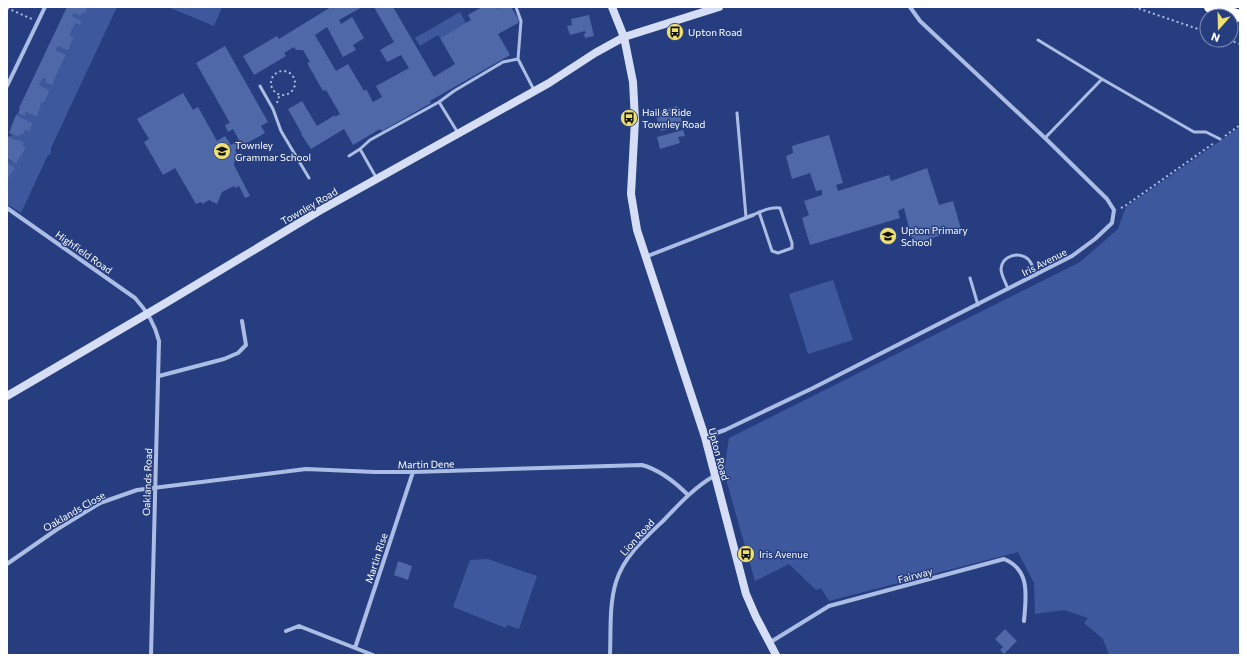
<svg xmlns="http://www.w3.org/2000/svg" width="1247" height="662" viewBox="0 0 1247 662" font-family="Commissioner,sans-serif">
  <rect width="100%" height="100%" fill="#263e7f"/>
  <path fill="#3e589e" d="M88,7H117L51,148V153L47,157L21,213L7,204V179L14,168L7,163V159L16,164L26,148L10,137L12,134L19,137L20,134L23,135L26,130L29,131L33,123L16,115L18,113L25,116L26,112L37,117L42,102L44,103L50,90L39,85L43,78L46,80L45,82L53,83L66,55L56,50L58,46L68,51L74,37L70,35L75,23L80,25L82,21L72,16L74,13L81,16L82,13L85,14Z
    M168,7H222L214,26Z
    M460,12L466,23L440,38L438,35L420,46L415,38Z
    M1240,127V655H1109L1103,639L1084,623L1088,618L1064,610L1035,614L1034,583L1018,552L829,601L821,588L816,590L789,564L755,581L724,472L729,438L1080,262L1118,229L1126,207Z
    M833,280L853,340L808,354L789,294Z
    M488,559L537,576L519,629L507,625L506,628L453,607L470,560Z"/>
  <path fill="#4f68a7" d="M67,7H88L85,14L82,13L81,16L74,13L72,16L82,21L80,25L75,23L70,35L74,37L68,51L58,46L56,50L66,55L53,83L52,85L45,82L46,80L43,78L39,85L50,90L44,103L42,102L37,117L26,112L25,116L18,113L20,109L19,108Z
    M331,7H362L339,20L341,24L352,17L364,38L353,45L356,50L343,57L327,27L315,35L336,71L348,64L364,91L366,89L373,102L382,97L376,86L409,68L401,55L387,62L380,50L394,42L374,7H393L434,77L455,64L440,38L471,20L468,15L482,7V8L484,7H497L498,9L501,7H511L519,20L518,23L498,34L510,55L430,101L431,103L382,131L380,129L353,145L344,129L311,149L301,134H302L288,109L302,101L317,126L335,115V117L340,114L326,90L323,91L307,63L310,62L303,50H296L294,47L284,53L286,56L254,75L243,56L277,36L279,39Z
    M589,15L594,36L585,38L584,34L586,33L585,31L570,35L567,26L572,25L571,19Z
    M225,46L268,122L261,126L265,133L235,150L240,159L234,162V165L250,196L245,198L239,186L235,188L234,186L222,192L217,204L209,200L203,204L201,202L196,204L175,168L163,175L144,142L149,139L137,119L183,93L193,110L198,107L217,141L225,136L231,145L239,140L233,129L228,132L225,125L230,123L196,63Z
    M677,106L683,125L661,131L655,113Z
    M16,115L33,123L29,132L26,130L23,135L20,134L19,137L9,133Z
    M683,130L685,136L678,137L680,143L660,149L657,137Z
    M829,135L843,183L836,185L838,191L889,175L891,181L927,168L939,205L953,201L961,229L913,244L904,208L898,211L900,218L810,245L802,218L809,215L804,201L822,195V190L816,191L810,173L792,179L786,156L793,153L792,146Z
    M8,136L17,141L18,139L24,143L22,145L26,148L16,164L7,158V138Z
    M7,163L15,168L7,179Z
    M398,561L412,566L408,580L394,575Z
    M1005,629L1017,641L1004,654L1000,650L1003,647L995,639Z"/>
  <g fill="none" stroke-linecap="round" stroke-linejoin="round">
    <path stroke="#acbde5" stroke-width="2" stroke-dasharray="2 3" stroke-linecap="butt" d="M1134,7L1207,32
      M7,8L32,19
      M1229,40L1240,44
      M271 83a12 12 0 1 1 24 0a12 12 0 1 1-24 0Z
      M277,103L280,94
      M1225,136L1240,125
      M1121,208L1125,206L1214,143"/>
    <path stroke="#acbde5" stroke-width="3" d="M516,7L521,21L518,59
      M1038,40L1102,79L1194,132H1206L1220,139
      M260,86L273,109L281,131L309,178
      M439,102L454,91L503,62L518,59L534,90
      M737,113L746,217
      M1045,138L1102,79
      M360,149L377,179
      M349,156L360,149L370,140L439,102L458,133
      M753,215C761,211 772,207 780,208L792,243V248L778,253L772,251L759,212
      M970,278L978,305
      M1008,289C1006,283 1001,275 1001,269C1002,256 1018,251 1028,259C1032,263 1034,269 1036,275"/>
    <path stroke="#acbde5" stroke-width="4" d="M7,86L45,7
      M7,208L135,298C147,311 155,324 159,341L151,655
      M645,257L753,215
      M159,376L224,359L238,353L246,345L242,321
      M705,437L725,430L813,388L1072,256L1095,239L1112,223L1114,210L1107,199L1045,138L920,21L910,7
      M7,564L56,530L100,503L137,490L306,469L375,472H413L642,465C660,470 675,482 688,495
      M286,631L299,626L373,655
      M769,643L829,606L1004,559C1031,570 1026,597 1024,621
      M355,648L413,472
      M610,655C611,631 609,605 616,582C624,556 645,538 664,520C680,503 695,487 714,476"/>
    <path stroke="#d6def5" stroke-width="8" d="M612,7L624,37L633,82L635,120L631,194L637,230L705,437L746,594L756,617L776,655
      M7,396L169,301L319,211L549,83L595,53L624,37L719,7"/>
    <path stroke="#fff" stroke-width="12" d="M1210,7L1240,16"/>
  </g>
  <defs>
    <symbol id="bus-disc" viewBox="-11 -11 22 22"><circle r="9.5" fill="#eedf72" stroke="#263e7f"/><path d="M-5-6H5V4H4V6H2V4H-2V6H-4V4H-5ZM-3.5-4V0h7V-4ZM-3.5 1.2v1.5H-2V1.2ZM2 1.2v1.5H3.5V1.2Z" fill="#111"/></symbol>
    <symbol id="school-disc" viewBox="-11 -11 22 22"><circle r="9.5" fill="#eedf72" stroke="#263e7f"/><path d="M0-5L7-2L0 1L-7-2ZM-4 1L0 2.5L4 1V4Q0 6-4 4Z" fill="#111"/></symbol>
  </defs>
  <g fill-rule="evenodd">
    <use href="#bus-disc" x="665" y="22" width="20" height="20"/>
    <use href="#bus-disc" x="619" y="108" width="20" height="20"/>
    <use href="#school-disc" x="212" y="141" width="20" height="20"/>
    <use href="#school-disc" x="878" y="226" width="20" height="20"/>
    <use href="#bus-disc" x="736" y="544" width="20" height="20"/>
  </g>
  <g text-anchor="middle" stroke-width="3" stroke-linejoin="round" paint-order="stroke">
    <g font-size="10" fill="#fff" stroke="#263e7f" text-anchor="start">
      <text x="688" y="36">Upton Road</text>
      <text x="642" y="116">Hail &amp; Ride<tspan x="642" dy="12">Townley Road</tspan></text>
      <text x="235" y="149">Townley<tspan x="235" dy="12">Grammar School</tspan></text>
      <text x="901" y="234">Upton Primary<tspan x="901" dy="12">School</tspan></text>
      <text x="759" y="558">Iris Avenue</text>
    </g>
    <g font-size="10" fill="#fff" stroke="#263e7f">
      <text transform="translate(309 206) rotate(-30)" y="4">Townley Road</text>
      <text transform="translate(84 252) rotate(35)" y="4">Highfield Road</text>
      <text transform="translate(1044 262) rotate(-27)" y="4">Iris Avenue</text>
      <text transform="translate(719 454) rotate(75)" y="4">Upton Road</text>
      <text transform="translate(426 464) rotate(-1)" y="4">Martin Dene</text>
      <text transform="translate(147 482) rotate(-88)" y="4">Oaklands Road</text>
      <text transform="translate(74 511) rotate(-30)" y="4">Oaklands Close</text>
      <text transform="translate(637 537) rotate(-48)" y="4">Lion Road</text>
      <text transform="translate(376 558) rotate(-72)" y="4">Martin Rise</text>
      <text transform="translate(915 575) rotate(-15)" y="4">Fairway</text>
    </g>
  </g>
  <rect width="1247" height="662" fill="none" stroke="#ffffff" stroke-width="16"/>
  <g transform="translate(1219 28) rotate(200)"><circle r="19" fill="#263e7f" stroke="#7d8bb2"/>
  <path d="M0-3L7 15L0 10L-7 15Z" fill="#eedf72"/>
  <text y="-6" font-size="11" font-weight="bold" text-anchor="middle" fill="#ffffff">N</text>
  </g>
</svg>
